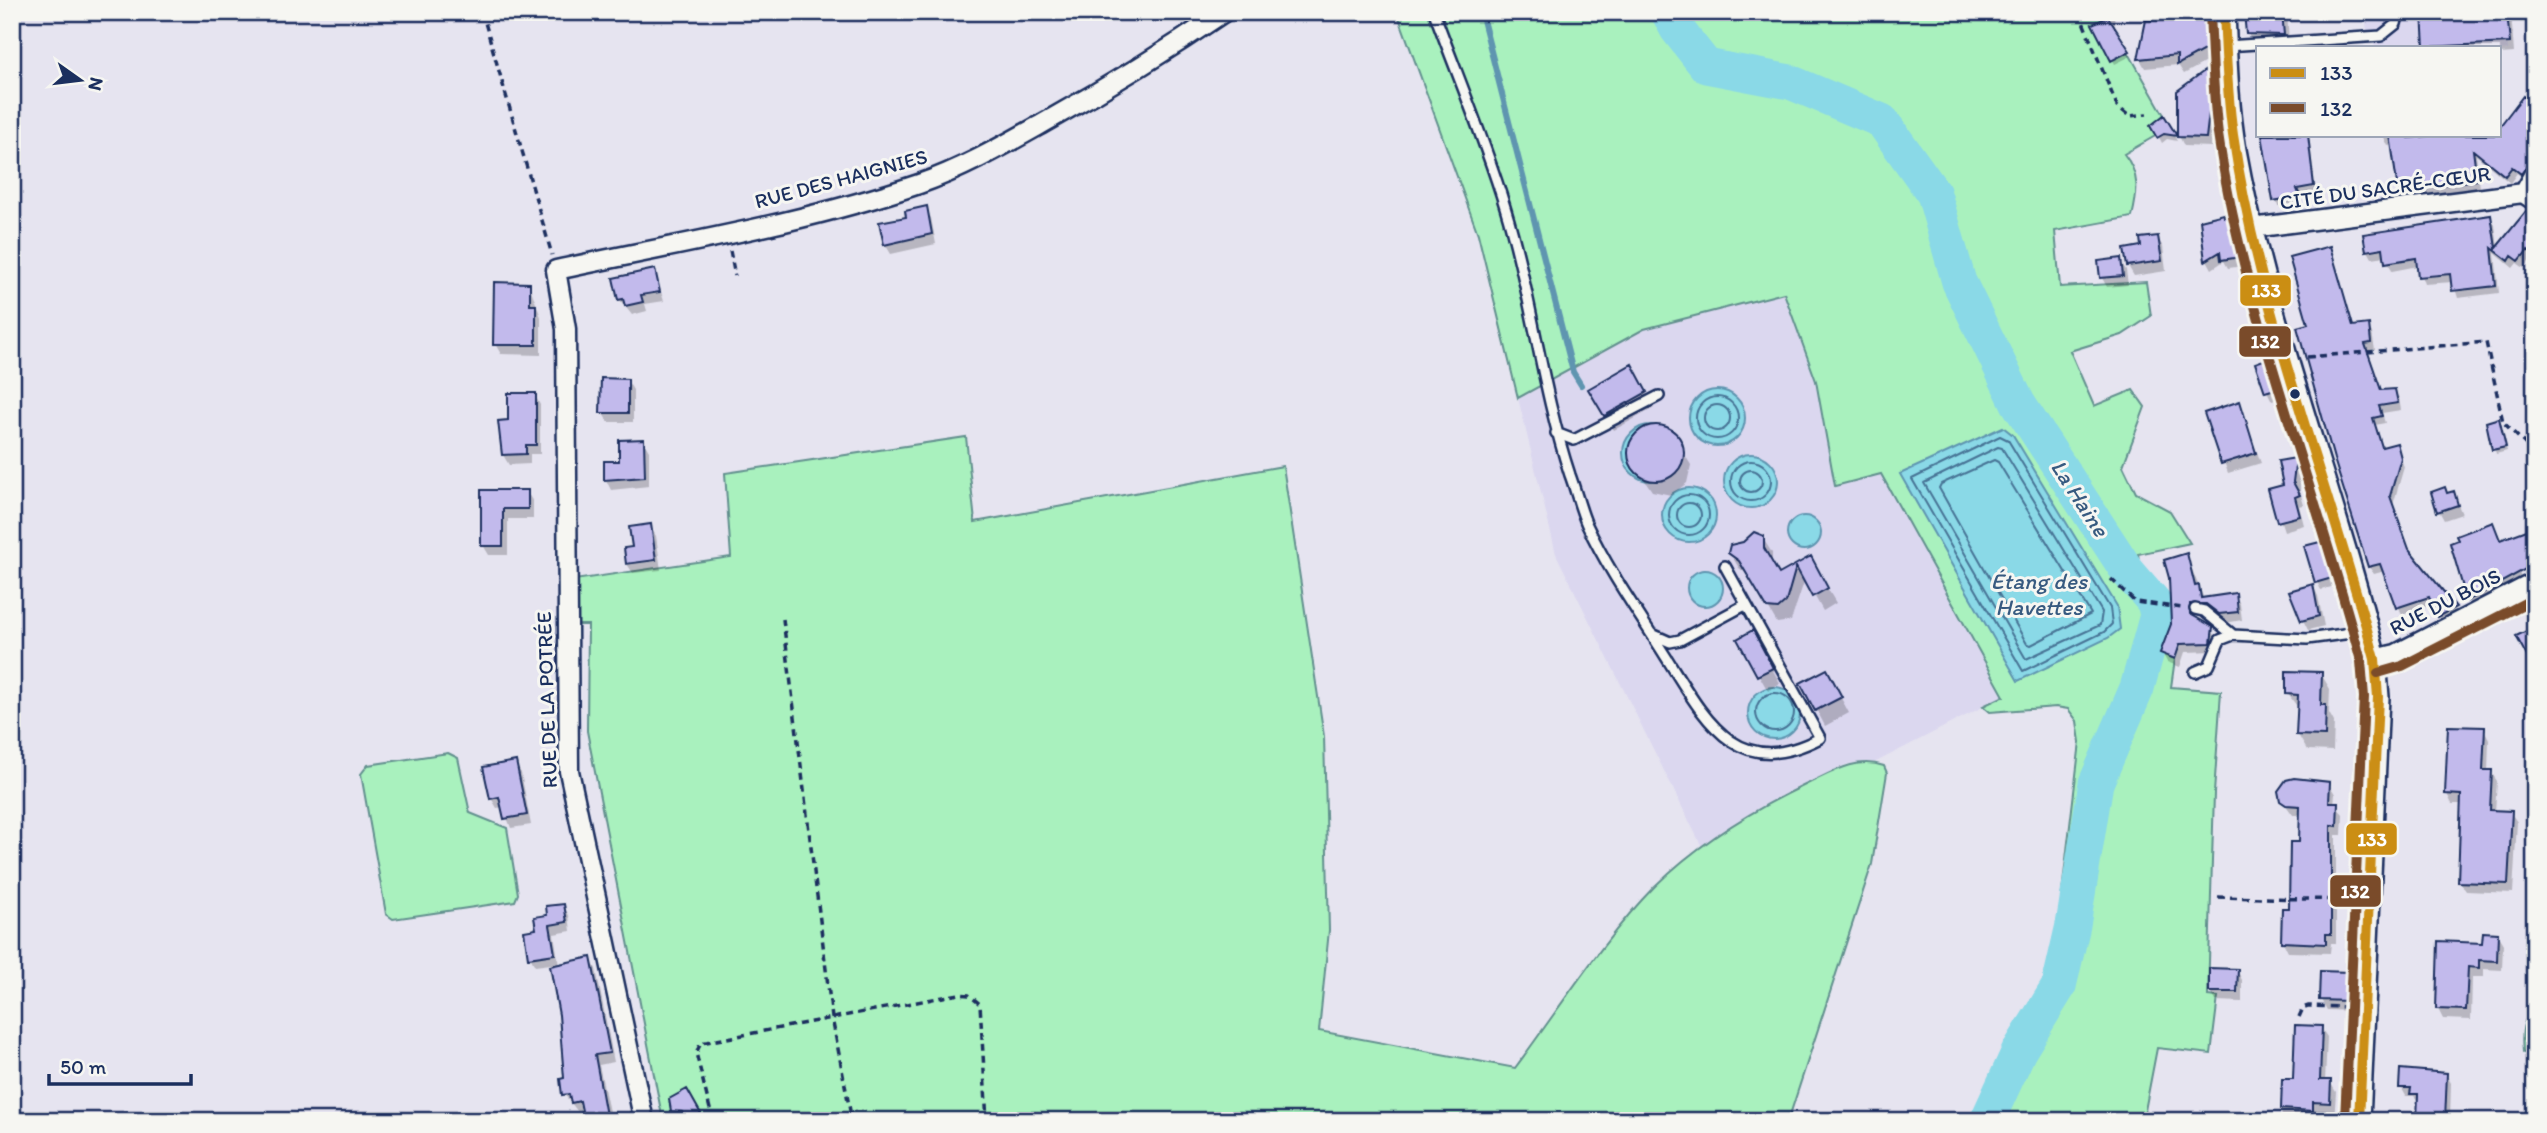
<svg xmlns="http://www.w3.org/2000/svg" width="2547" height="1133" viewBox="0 0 2547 1133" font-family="Itim,sans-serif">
  <rect width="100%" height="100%" fill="#e6e4f0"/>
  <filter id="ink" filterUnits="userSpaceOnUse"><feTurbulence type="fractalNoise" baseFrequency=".0143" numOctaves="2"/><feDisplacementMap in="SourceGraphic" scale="14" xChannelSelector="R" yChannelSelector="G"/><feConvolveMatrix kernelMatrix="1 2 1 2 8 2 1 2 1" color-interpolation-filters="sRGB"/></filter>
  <g filter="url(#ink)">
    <path fill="#dbd7ef" d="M2365,12H2506L2508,50L2500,51V47H2375L2374,43H2368Z
      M1785,293L1816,381L1835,485L1881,474L2004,696L1874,763L1848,764L1759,808L1702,847L1556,554L1518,398L1644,329Z"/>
    <path fill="#a9f1be" stroke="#62908e" stroke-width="2" d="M1397,12H2101L2118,34L2164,115V131L2124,154C2140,174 2138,192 2132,217L2055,231L2060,287L2146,282L2151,316L2122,335L2070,351L2094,406L2133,390L2145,407L2123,466L2136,493L2170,511L2190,543L2138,554L2147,608L2141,647L2175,659L2171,687L2221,691L2214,793L2208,996L2218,997L2211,1054L2157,1048L2143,1121H1974L2045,992L2056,942L2080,742L2077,721L2068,709L2056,707L1990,712L1983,706L2004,696L1881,474L1835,486L1816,381L1784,293L1644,329L1518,398L1478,234Z
      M966,437L975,522L1283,466L1324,736L1329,930L1319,1031L1515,1068C1560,1008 1602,940 1655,886C1698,844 1751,811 1805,785C1831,773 1855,756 1884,766L1887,773L1872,864L1788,1121H663L587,731L588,625H574V580L731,557L725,473Z
      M448,753L458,758L470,813L507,828L518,894L515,901L393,919L386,914L361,774L368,765Z
      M2535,1005V1062L2523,1052C2521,1032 2522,1021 2535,1005Z"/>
    <path fill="#8ad9e7" stroke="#5e95b0" stroke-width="2" d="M1689 418a28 28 0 1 1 56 0a28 28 0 1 1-56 0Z
      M1623 453a28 28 0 1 1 56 0a28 28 0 1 1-56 0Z
      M2003,427L2013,435L2117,606L2120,629L2108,638L2018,681L1900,474Z
      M1724 481a27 27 0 1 1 54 0a27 27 0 1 1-54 0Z
      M1662 515a27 27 0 1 1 54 0a27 27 0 1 1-54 0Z
      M1787 533a17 17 0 1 1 34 0a17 17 0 1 1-34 0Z
      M1687 588a18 18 0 1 1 36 0a18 18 0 1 1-36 0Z
      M1748 713a26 26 0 1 1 52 0a26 26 0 1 1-52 0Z"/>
    <path fill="#0003" d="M2105,12H2114L2115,31L2131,56L2115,64L2095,25L2110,19Z
      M2159,12H2211L2213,58L2184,74L2178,65L2145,68L2140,59L2147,22L2160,21Z
      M2246,12H2287L2289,43L2254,46L2248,34Z
      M2423,12H2511L2514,53L2500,54V47H2426Z
      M2207,72L2212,81L2215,115L2211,147L2184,146L2179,136Z
      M2523,99L2535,108V169L2526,181L2517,173L2510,183L2476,155L2480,188L2405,198L2400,190L2393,145L2388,146L2383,135H2411V140L2445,135H2461L2463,137L2500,135V129Z
      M2164,117L2177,141L2167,139L2162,143L2153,126Z
      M2263,135H2309L2316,192L2299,195L2302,202L2278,206Z
      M926,208L931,218L936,244L891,254L885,244Z
      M2490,217L2495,225L2498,248L2535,220V259L2533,257L2524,268L2517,263L2513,268L2495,253L2499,293L2458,298L2453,282L2424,284L2418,266L2392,271L2386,256L2372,258L2368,251Z
      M2232,218L2238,227L2245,266L2228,268L2224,261L2212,269L2207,260L2202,222Z
      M2157,237L2163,247L2166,271L2134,276L2128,266L2143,248Z
      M2329,248L2354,328L2368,326L2372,333L2375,350L2368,351L2382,392L2394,391L2399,398L2401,410L2382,413L2385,423L2375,425L2383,449L2396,445L2404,467L2393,505L2411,555L2458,615L2442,623L2434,604L2402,615L2385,571L2374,574L2369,567L2300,328L2310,325Z
      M2120,260L2126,270L2128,285L2107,287L2102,278Z
      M654,271L664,301L645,304L647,311L632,315L619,299Z
      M529,284L541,317V355L501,354L495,344Z
      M2271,359L2286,397L2272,401L2267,391Z
      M1631,367L1654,408L1614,430L1591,389Z
      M627,380L633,390V422H608L602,412Z
      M535,395L540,405V454H530V464L509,465L503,455L510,422Z
      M2239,403L2261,463L2228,473L2207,414Z
      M2498,420L2507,451L2496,454L2488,423Z
      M1649,428L1670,431L1691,465L1687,483L1671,495L1652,491L1630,458L1633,440Z
      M643,441L649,451V486L611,490L606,480Z
      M2295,460L2300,468V492L2304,505L2299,506L2304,525L2284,531L2271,491L2285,486Z
      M483,492H527L533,502V519H508V555H489L483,545Z
      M2453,493L2462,514L2444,520L2439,511L2448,495Z
      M2535,507V532L2525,510Z
      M2493,524L2523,581L2473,608L2469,600Z
      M650,526L656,536L661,570L633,573L627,564Z
      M1762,537L1772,553V565L1778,577L1810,559L1836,603L1823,611L1805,579L1791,621L1777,623L1750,576L1739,568L1730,553Z
      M2327,542L2342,584L2321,590L2317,582Z
      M2186,555L2204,599L2235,595L2240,604L2242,620L2225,623L2213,613L2197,611L2192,617L2211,628L2216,637L2215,651L2185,652L2180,667L2167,662L2162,653L2173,624Z
      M2313,586L2318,596L2324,626L2308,630L2303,620Z
      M1752,633L1780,683L1768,691L1739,640Z
      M2321,674L2330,689L2329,713L2334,722L2333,751L2307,750L2298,735L2299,709L2288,694Z
      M1803,684L1835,687L1849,713L1825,726Z
      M2484,729L2489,739L2488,772H2491L2497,781L2495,812L2511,813L2517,822L2513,893L2466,891L2460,882L2462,804H2452L2447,794Z
      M515,763L521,773L531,825L511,828L503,807L497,808L491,798Z
      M2329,784L2335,794L2334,804L2343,814L2342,835H2336V943H2331L2330,953L2288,952L2283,942L2300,844L2301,815H2293L2282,800Z
      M563,906L569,915L571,931L554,934L559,966L590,959L596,969L614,1062L599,1065L611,1121H585L584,1111L578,1112L564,1094L566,1079L560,1015L551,964L535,966L530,957L538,931Z
      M2497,934L2503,944L2502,970L2484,969V977H2472L2471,1020L2443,1019L2438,1009L2483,945Z
      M2237,970L2242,980V1002L2216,1001L2210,991Z
      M2348,973L2354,983L2353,1011L2327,1010L2321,1000Z
      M2321,1028L2327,1037L2325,1082H2330L2336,1092L2334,1121H2281L2284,1081H2295Z
      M2446,1074L2451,1083L2450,1121H2419V1102L2414,1096H2406L2401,1087Z
      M671,1100L703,1121H679Z"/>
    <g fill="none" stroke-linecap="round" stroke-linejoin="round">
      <path stroke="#477395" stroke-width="2" d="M1696 418a21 21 0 1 1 42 0a21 21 0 1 1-42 0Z
        M1704 418a13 13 0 1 1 26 0a13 13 0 1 1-26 0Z
        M1630 453a21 21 0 1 1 42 0a21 21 0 1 1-42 0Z
        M2000,436L2008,440L2110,608L2112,624L2104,632L2023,671L1912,479Z
        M1639 453a12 12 0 1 1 24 0a12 12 0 1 1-24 0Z
        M1998,447L2002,448L2102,612L2100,625L2026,659L1924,483Z
        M1994,460L1998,462L2091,614L2031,645L2027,644L1939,488L1941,484Z
        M1731 481a20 20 0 1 1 40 0a20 20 0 1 1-40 0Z
        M1740 481a11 11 0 1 1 22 0a11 11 0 1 1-22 0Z
        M1669 515a20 20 0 1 1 40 0a20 20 0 1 1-40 0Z
        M1677 515a12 12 0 1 1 24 0a12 12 0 1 1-24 0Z
        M1756 712a19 19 0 1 1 38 0a19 19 0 1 1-38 0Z"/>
      <path stroke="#5e95b0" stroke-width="6" d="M1481,12L1573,372L1581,385"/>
      <path stroke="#8ad9e7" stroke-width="35" d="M1668,12L1677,29L1706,66L1790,82L1882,121L1934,194L1959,282L2018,403L2128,572L2154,602L2157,615L2137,688L2096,783L2073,925L2059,986L2019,1051L1987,1121"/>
    </g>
    <path fill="#c2baec" stroke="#1b2f5e" stroke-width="2" d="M2161,12H2207L2208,48L2177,65V55L2138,59L2146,20H2161Z
      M2244,12H2282L2284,35L2246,34Z
      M2422,12H2507L2510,43L2424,47Z
      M2108,17L2130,51L2111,61L2092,24Z
      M2207,69L2210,104L2206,138L2177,137V91Z
      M2523,96L2535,106V157L2521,174L2512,167L2505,176L2473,150L2477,180L2398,191L2390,135H2408L2409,138L2438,135H2500V126Z
      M2164,115L2177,136L2164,134L2157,138L2150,126Z
      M2262,135H2308L2314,186L2297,189L2300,196L2273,201Z
      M927,206L932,234L884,245L879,222L906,217L905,211Z
      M2526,211L2535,217V256L2528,250L2519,261L2512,256L2509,261L2492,248L2496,286L2452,291L2450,274L2418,277L2416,258L2385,263L2383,248L2366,251L2363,234L2491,215L2496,248Z
      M2224,214V217L2233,216L2241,257L2221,260L2220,252L2205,261L2200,220Z
      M2158,236L2162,261L2127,266L2124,249L2141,246L2140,238Z
      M2330,246L2353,326L2369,324L2371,343L2365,344L2381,390L2395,389L2398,403L2379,406L2382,416L2373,418L2382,447L2397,443L2401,458L2390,496L2409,549L2456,607L2437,617L2429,597L2396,608L2380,564L2368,567L2334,459L2297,327L2308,324L2289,257Z
      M2121,258L2123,276L2100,278L2098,261Z
      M655,269L660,292L641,295L643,302L625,306L623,299L618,300L613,278Z
      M494,282L530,283V305H536V345H493Z
      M2272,357L2282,387L2265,392L2255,363Z
      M1632,364L1647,392L1604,416L1588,389Z
      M601,378L628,379V413H600Z
      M508,393H536V445H526V454L502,455L498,421L508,420Z
      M2240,401L2256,453L2221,464L2204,413Z
      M2499,418L2506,447L2492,450L2486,422Z
      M1628 453a28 28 0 1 1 56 0a28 28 0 1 1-56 0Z
      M644,439L645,477L604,480V461H619V440Z
      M2296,458L2293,482L2300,495L2295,497L2300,516L2277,522L2268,489L2283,485L2278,461Z
      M2445,487L2447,493L2454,491L2458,505L2437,512L2431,492Z
      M481,490H528V509H503V546H481Z
      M2493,522L2500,540L2535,527V564L2467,601L2450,543L2458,540L2456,536Z
      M651,524L656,560L626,564L624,548L632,547L629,527Z
      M1754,532L1764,536V548L1779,574L1811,556L1828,588L1812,597L1796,567L1786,602L1778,609L1767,608L1739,561L1728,553L1730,545L1743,542Z
      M2328,540L2339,576L2315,583L2304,546Z
      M2187,553L2195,586L2199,585L2201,598L2236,593L2238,612L2219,614L2206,604H2190V614L2213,627L2211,643L2180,644L2175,659L2160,653L2171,624L2169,578L2164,560Z
      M2313,584L2319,616L2301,621L2289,591Z
      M2535,627V671L2516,636Z
      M1753,630L1773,668L1757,676L1737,639Z
      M1827,669L1842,697L1815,711L1800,683Z
      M2286,671L2322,672L2321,705H2326L2325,736L2296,735L2298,695L2286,694Z
      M2448,726L2485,727L2483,770H2492L2490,810L2512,811L2508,884L2458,882L2461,795L2445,794Z
      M516,761L527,815L504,819L499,797L490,799L483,767Z
      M2294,778L2330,782L2329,802H2338L2337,826L2331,825V934H2326V944L2281,942L2282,908H2289L2290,842H2299L2300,806L2286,805L2280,801L2278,791L2286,780Z
      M564,904L567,922L550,925L555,954L528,958L524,931L536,929L534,917L547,915L546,906Z
      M2483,932L2498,933L2497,961L2479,960V968L2468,967L2466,1010L2436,1009L2438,941L2482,943Z
      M591,957L610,1053L595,1055L607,1121H584L580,1101L571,1103L569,1094L562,1095L560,1079L564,1078L559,1015L550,966Z
      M2209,968L2238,969L2237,992H2209Z
      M2320,971L2349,972L2348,1001L2319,1000Z
      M2295,1025L2322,1026L2320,1080H2331L2330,1103L2313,1102V1111L2281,1109L2282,1079H2293Z
      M2400,1069L2447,1073L2445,1121H2417L2418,1094H2410L2411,1088H2399Z
      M687,1089L705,1121H685L682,1112L671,1111L669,1099Z"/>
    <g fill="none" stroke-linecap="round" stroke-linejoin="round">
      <defs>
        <path id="service" d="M1434,12C1458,77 1485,141 1505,207C1532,295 1541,387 1570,475C1576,491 1580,509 1587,525C1609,572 1639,614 1666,657C1705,719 1736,782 1820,738L1725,566
          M2226,46L2381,36L2396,24L2399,12
          M1556,433L1574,440L1659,396
          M2195,609L2204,611L2233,635L2307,639L2366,631
          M1652,634L1670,642L1680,640L1745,605
          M2195,672L2209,666L2220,640L2233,635"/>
        <path id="minor" d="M2523,193L2535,172
          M2252,228L2523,193L2535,201
          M2375,659L2396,654L2535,582
          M644,1121L569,771L566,329L556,270C677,244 801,224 919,184C963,169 1006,144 1047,121C1108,87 1167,51 1224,12"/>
        <path id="tertiary" d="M2224,12C2226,58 2227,105 2235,150C2266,323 2333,489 2375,659L2378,697L2359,1121"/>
      </defs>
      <use href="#service" stroke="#1b2f5e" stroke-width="14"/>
      <use href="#minor" stroke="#1b2f5e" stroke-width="23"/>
      <use href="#tertiary" stroke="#1b2f5e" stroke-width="26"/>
      <path stroke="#1b2f5e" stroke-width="3.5" stroke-dasharray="7 5" stroke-linecap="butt" d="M482,12L552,255
        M2079,12L2117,106L2129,116L2147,114
        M730,251L735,276
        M2307,357L2486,342L2503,422L2535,454
        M2111,579L2135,602L2183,608
        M783,619L832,1018L852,1121
        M2218,897L2349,900
        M2299,1017L2303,1008L2308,1006L2347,1007
        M713,1121L696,1053L701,1043L959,994L969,995L980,1004L987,1121
        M964,1121L987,1116"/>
      <use href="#service" stroke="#f6f6f2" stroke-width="9"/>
      <use href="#minor" stroke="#f6f6f2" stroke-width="18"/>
      <use href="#tertiary" stroke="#f6f6f2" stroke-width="21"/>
      <defs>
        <path id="bus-1" d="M2224,12C2226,53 2227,94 2233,135C2259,313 2329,485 2375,659L2378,697L2359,1121"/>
        <path id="bus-2" d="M2210,13C2212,53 2213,94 2218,134C2243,309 2316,489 2361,661L2364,697L2345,1120
          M2378,673L2402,666L2535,598"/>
      </defs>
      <use href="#bus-1" stroke="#f6f6f2" stroke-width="16"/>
      <use href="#bus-2" stroke="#f6f6f2" stroke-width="16"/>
      <use href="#bus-1" stroke="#cb8e13" stroke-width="10"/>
      <use href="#bus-2" stroke="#7a4b2a" stroke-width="10"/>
    </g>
  </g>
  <circle fill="#1b2f5e" stroke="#f6f6f2" stroke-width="2.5" cx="2295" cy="394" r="6"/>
  <g text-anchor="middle" stroke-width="6" stroke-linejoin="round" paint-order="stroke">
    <g font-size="21" fill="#1b2f5e" stroke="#f6f6f2">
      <text transform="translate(841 179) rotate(-15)" y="7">RUE DES HAIGNIES</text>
      <text transform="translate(2385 188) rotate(-8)" y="7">CITÉ DU SACRÉ-CŒUR</text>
      <text transform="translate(2445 602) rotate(-27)" y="7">RUE DU BOIS</text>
      <text transform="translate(547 700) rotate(-92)" y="7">RUE DE LA POTRÉE</text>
    </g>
    <g font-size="23" font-style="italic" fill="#375a80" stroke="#f6f6f2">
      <text transform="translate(2080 498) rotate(57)" y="8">La Haine</text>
      <text x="2039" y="589">Étang des<tspan x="2039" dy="26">Havettes</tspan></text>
    </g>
  </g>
  <g stroke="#f6f6f2" stroke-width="2.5">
    <rect x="2239" y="274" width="53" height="33" rx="7" fill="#cb8e13"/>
    <rect x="2238" y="325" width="54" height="33" rx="7" fill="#7a4b2a"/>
    <rect x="2345" y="822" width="53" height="34" rx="7" fill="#cb8e13"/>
    <rect x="2329" y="874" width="53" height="34" rx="7" fill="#7a4b2a"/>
  </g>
  <g font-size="19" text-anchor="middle" font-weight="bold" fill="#fff">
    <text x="2266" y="297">133</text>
    <text x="2265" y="348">132</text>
    <text x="2372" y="846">133</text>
    <text x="2355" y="898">132</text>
  </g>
  <rect width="2547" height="1133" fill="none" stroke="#f6f6f2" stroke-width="42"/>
  <rect x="21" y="21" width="2505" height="1091" fill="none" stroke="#1b2f5e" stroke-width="2.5" filter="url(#ink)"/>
  <rect x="2256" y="46" width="245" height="91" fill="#f6f6f2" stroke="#9ea6b7" stroke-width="2"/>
  <rect x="2270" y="68" width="35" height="10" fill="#cb8e13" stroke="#9ea6b7" stroke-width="2"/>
  <text x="2320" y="80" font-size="21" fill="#1b2f5e">133</text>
  <rect x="2270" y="103" width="35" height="10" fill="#7a4b2a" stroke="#9ea6b7" stroke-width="2"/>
  <text x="2320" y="116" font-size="21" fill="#1b2f5e">132</text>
  <g transform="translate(80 80) rotate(104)" stroke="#f6f6f2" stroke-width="5" paint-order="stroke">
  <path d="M0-5L12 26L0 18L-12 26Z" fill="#1b2f5e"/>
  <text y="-10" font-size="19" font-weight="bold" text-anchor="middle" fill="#1b2f5e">N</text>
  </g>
  <path d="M49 1074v10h142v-10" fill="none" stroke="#1b2f5e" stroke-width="3.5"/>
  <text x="60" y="1074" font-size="21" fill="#1b2f5e" stroke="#f6f6f2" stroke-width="5" paint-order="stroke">50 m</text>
</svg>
